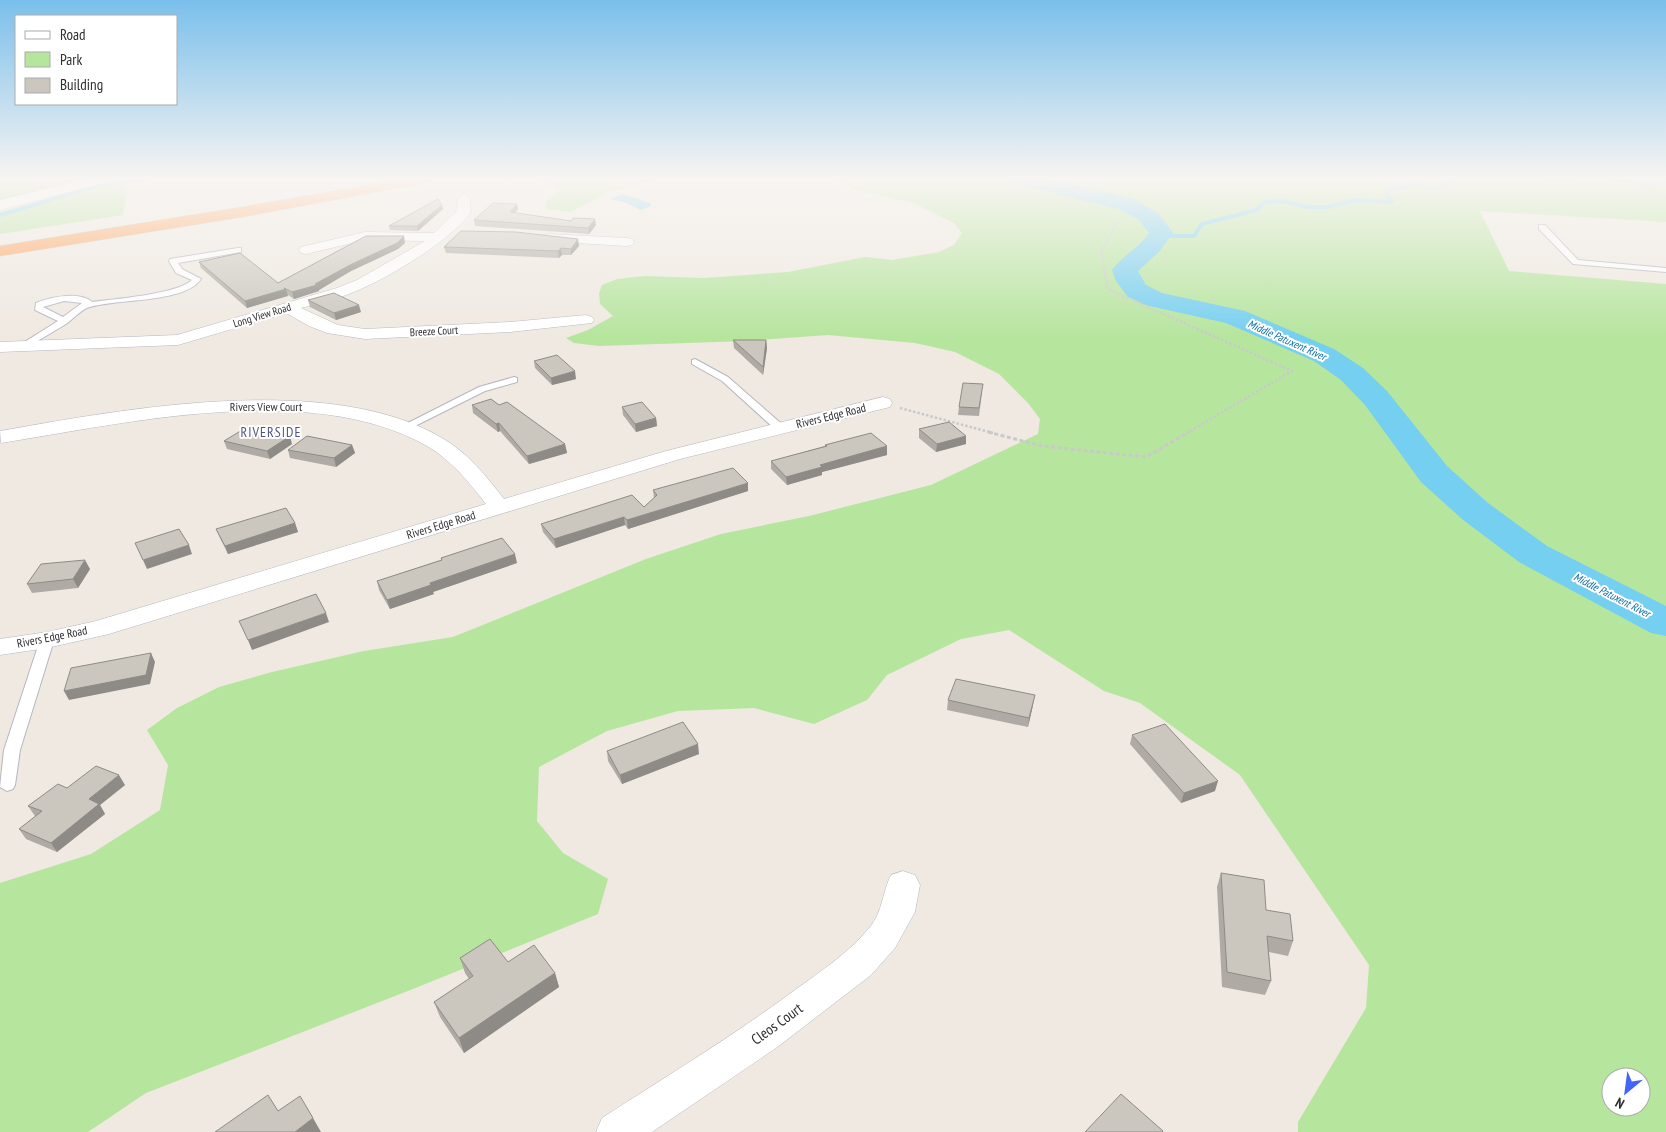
<svg xmlns="http://www.w3.org/2000/svg" width="1666" height="1132" viewBox="0 0 1666 1132" font-family="'PT Sans Narrow',sans-serif">
  <rect width="100%" height="100%" fill="#efe9e1"/>
  <path fill="#b6e59e" fill-rule="evenodd" d="M0,179H86L0,201Z
    M123,179H129L123,215L0,234V212Z
    M538,179H662L629,186L609,192L570,212L546,209L547,201L560,190Z
    M833,179H1666V222L1480,211L1509,271L1666,284V1132H1298V1122L1366,1008L1369,965L1240,775L1140,703L1104,691L1009,630L961,639L887,675L867,700L814,724L754,708L678,711L607,731L539,767L537,821L563,853L608,879L598,914L413,989L146,1093L88,1132H0V883L91,854L160,810L168,765L147,730L177,708L219,687L272,672L364,651L453,637L646,559L721,534L809,516L931,485L1038,434L1040,419L1028,403L999,374L955,352L915,343L828,335L746,341L599,346L574,343L566,338L588,330L613,316L600,304L599,293L602,285L617,279L645,276L704,278L788,272L865,257L892,260L939,252L954,245L962,233L954,223L914,203L858,191ZM1611,1077H1641V1107H1611Z"/>
  <path fill="#75cff0" d="M623,194L650,203L651,206L641,210L627,203L610,199Z"/>
  <g fill="none" stroke-linecap="round" stroke-linejoin="round">
    <path stroke="#75cff0" stroke-width="4" d="M1551,179H1570
      M1615,179L1641,184L1666,183
      M0,215L96,186L145,179
      M1159,236H1194L1202,224L1256,210L1265,202L1282,201L1309,207H1327L1357,200L1390,202L1392,201L1386,193L1387,190C1395,188 1403,186 1411,185C1426,184 1440,194 1452,179"/>
    <path fill="#75cff0" fill-rule="evenodd" d="M1008,179H1045L1134,199L1159,214L1173,233L1159,252L1138,271L1146,285L1162,293L1245,311L1334,349L1363,368L1387,391L1447,466L1488,503L1547,546L1666,606V636L1651,633L1519,562L1462,519L1421,482L1365,405L1341,380L1314,361L1226,323L1145,305L1128,297L1116,281L1112,270C1123,255 1139,248 1149,233L1139,220L1119,209L1011,183Z"/>
    <defs>
      <path id="lane" d="M1539,225H1545L1578,260L1666,268V272L1573,264L1539,229Z
        M238,248H241V252L178,263L182,269L201,279C184,304 115,298 87,308C80,311 73,319 66,324C53,332 39,340 26,348H20L18,346L58,321L35,310L36,303C51,297 79,291 92,302C114,299 178,294 192,280L176,273L169,261L170,259ZM64,301L82,303L63,317L43,307Z
        M695,359L728,377L784,426L785,428L784,430H776L722,381L692,364V360Z
        M514,377L517,378V382L485,391L409,429L405,430L400,427L479,387Z
        M47,636L52,637L54,640L20,750L15,785L13,789L7,791L0,787L4,750L40,640L42,637Z"/>
      <path id="street" d="M464,194L470,198V213C448,243 385,280 349,294C334,300 317,304 301,308L338,325L365,329L510,322L586,315L592,317L594,320L592,323L510,332L365,339L327,333L309,326L286,313L178,345L0,352V342L177,335L337,288L357,280L425,241L365,240L306,254L301,253L299,250L301,247L365,232L434,233L456,212L458,198Z
        M547,234L627,238L632,239L634,242L632,245L627,246L542,241L540,238Z
        M883,397L890,399L892,403L890,407L680,459L109,634L47,648L0,655V639L47,632L96,621L486,504C469,482 451,460 427,446C311,380 127,423 1,443L0,431C124,409 329,371 442,438C468,453 486,476 504,499L666,451Z
        M903,871L915,875L920,885L915,912L895,948L871,975L776,1048L652,1132H596L602,1118C667,1076 733,1036 795,990C821,971 849,953 870,927C883,911 882,893 891,875Z"/>
      <path id="secondary" d="M86,179H109L107,182L0,210V200Z"/>
      <path id="highway" d="M402,179H432L430,182L425,183L242,217L0,256V246L242,207Z"/>
    </defs>
    <use href="#lane" stroke="#b4b7c1" stroke-width="2"/>
    <use href="#street" stroke="#b4b7c1" stroke-width="1"/>
    <use href="#secondary" stroke="#b4b7c1" stroke-width="1"/>
    <use href="#highway" stroke="#c9c9c9" stroke-width="1"/>
    <path stroke="#c9c9c9" stroke-width="2" stroke-dasharray="2 1" stroke-linecap="butt" d="M1113,291L1108,289L1101,252L1119,220"/>
    <path stroke="#c9c9c9" stroke-width="2.5" stroke-dasharray="2.5 2" stroke-linecap="butt" d="M1110,290L1292,371L1187,433
      M900,408L993,433"/>
    <path stroke="#c9c9c9" stroke-width="3" stroke-dasharray="4 2.5" stroke-linecap="butt" d="M988,432L1042,446L1146,457L1189,432"/>
    <use href="#lane" fill="#fff" fill-rule="evenodd"/>
    <use href="#street" fill="#fff" fill-rule="evenodd"/>
    <use href="#secondary" fill="#fff" fill-rule="evenodd"/>
    <use href="#highway" fill="#ffa35c" fill-rule="evenodd"/>
  </g>
  <path fill="#afaba4" d="M517,204L518,209L515,213L596,225L589,234L475,226L474,220Z
    M442,205L443,209L418,231L390,230L389,226Z
    M405,243L398,249L351,271L319,290V291L294,299L288,295L247,308L201,268L199,262L278,283Z
    M579,246L571,255H562L559,258L446,253L444,247Z
    M308,300L361,312L336,320L310,307Z
    M733,340H766L767,348L763,375L734,348Z
    M534,361L576,379L552,385L535,368Z
    M982,392L979,416L958,415L959,407Z
    M472,405H499L565,444L567,453L529,464L500,431L498,432L473,413Z
    M622,407L656,418L657,426L636,432L623,415Z
    M919,429L966,444L936,452L919,438Z
    M224,441L292,444L270,459L227,449Z
    M352,445L355,453L336,467L290,458L288,450Z
    M825,445L887,455L822,472V475L787,485L771,469V461L825,446Z
    M653,490L748,491L628,529L625,525L556,548L543,532L541,524L644,507L654,498Z
    M295,523L298,532L228,554L220,538L216,529Z
    M441,558L517,563L433,592L434,594L390,609L379,590L377,581L441,560Z
    M90,569L78,588L32,593L27,584Z
    M948,700L1033,705L1028,727L947,710Z
    M1132,735L1215,791L1181,803L1130,744Z
    M607,751L699,754L622,784L608,761Z
    M125,785L100,805L105,814L57,852L26,839L19,829L36,816H35L28,806L67,788Z
    M1221,873L1266,910L1293,941L1288,956L1269,952L1271,981L1265,995L1222,987L1217,887Z
    M460,958L508,962L555,973L559,987L464,1053L440,1017L434,1002L469,979L465,973Z"/>
  <path fill="#8e8b86" d="M517,204L518,209L510,218V212Z
    M442,205L443,209L418,231L417,226Z
    M595,219L596,225L589,234L588,228Z
    M404,236L405,243L398,249L351,271L319,290V291L294,299L292,292L315,284L350,265Z
    M578,239L579,246L571,255V249Z
    M561,248L562,255L559,258L558,251Z
    M286,289L288,296L247,308L245,301Z
    M359,305L361,312L336,320L334,313Z
    M766,340L767,348L763,375V367Z
    M575,371L576,379L552,385L551,378Z
    M656,418L657,426L636,432L635,424Z
    M499,423L500,431L498,432L496,424Z
    M290,436L292,444L270,459L267,451Z
    M966,436V444L936,452L937,444Z
    M565,444L567,453L529,464L527,456Z
    M352,445L355,453L336,467L334,458Z
    M887,446V455L822,472V475L787,485L786,477L820,465Z
    M748,483V491L628,529L627,520Z
    M624,517L625,525L556,548L554,539Z
    M295,523L298,532L228,554L225,546Z
    M189,545L192,554L147,569L143,560Z
    M515,554L517,563L433,592L434,594L390,609L387,600L430,583Z
    M85,560L90,569L78,588L73,579Z
    M326,613L329,622L252,650L248,640Z
    M151,653L155,662L150,684L69,700L64,691Z
    M1035,695L1033,705L1028,727L1029,718Z
    M698,744L699,754L622,784L620,775Z
    M119,775L125,785L100,805L105,814L57,852L51,843L89,799Z
    M1218,781L1215,791L1181,803L1184,793Z
    M555,973L559,987L464,1053L459,1038Z
    M313,1118L321,1132H295Z"/>
  <path fill="#cbc7bf" stroke="#8e8b86" d="M438,199L442,205L417,226H389Z
    M493,203L517,204L510,212L571,221L573,218L595,219L588,228L474,220Z
    M461,231L516,232L578,239L571,249L561,248L558,251L444,247Z
    M366,236H404L397,243L350,265L315,284L317,285L292,292L284,288L286,289L245,301L199,262L240,253L278,283Z
    M334,293L359,305L334,313L308,300Z
    M733,340H766L763,367Z
    M557,355L575,371L551,378L534,361Z
    M963,383L983,384L979,408L959,407Z
    M491,399L499,405L507,402L565,444L527,456L499,423L496,424L472,405Z
    M642,402L656,418L635,424L622,407Z
    M949,422L966,436L937,444L919,429Z
    M247,427L290,436L267,451L224,441Z
    M871,433L887,446L820,465L822,467L786,477L771,461L827,446L825,445Z
    M307,436L352,445L334,458L288,450Z
    M733,468L748,483L627,520L624,517L554,539L541,524L632,495L644,507L657,495L653,490Z
    M286,508L295,523L225,546L216,529Z
    M179,529L189,545L143,560L135,543Z
    M502,538L515,554L430,583L431,585L387,600L377,581L442,560L441,558Z
    M85,560L73,579L27,584L41,564Z
    M316,594L326,613L248,640L239,621Z
    M151,653L146,675L64,691L71,668Z
    M956,679L1035,695L1029,718L948,700Z
    M683,722L698,744L620,775L607,751Z
    M1165,724L1218,781L1184,793L1132,735Z
    M96,766L119,775L89,799L99,804L51,843L19,829L42,811L28,806L58,784L67,788Z
    M1221,873L1264,880L1266,910L1290,914L1293,941L1267,936L1271,981L1227,972Z
    M490,939L508,962L534,945L555,973L459,1038L434,1002L473,976L460,958Z
    M1121,1094L1163,1131L1162,1132H1085Z
    M268,1095L278,1111L300,1096L313,1118L295,1132H215Z"/>
  <linearGradient id="sky" x2="0" y2="1"><stop stop-color="#7abfeb"/><stop offset="0.53" stop-color="#f8f5f2"/><stop offset="1" stop-color="#f8f5f2" stop-opacity="0"/></linearGradient>
  <rect width="1666" height="337" fill="url(#sky)"/>
  <g text-anchor="middle" stroke-width="4" stroke-linejoin="round" paint-order="stroke">
    <g font-size="11" fill="#2e2e2e" stroke="#fff">
      <text transform="translate(262 315) rotate(-17)" y="4">Long View Road</text>
      <text transform="translate(434 331) rotate(-3)" y="4">Breeze Court</text>
    </g>
    <g font-size="11" font-style="italic" fill="#0d6fa3" stroke="#fff">
      <text transform="translate(1287 340) rotate(24)" y="4">Middle Patuxent River</text>
      <text transform="translate(1612 595) rotate(27)" y="4">Middle Patuxent River</text>
    </g>
    <g font-size="12" fill="#2e2e2e" stroke="#fff">
      <text x="266" y="411">Rivers View Court</text>
      <text transform="translate(831 416) rotate(-14)" y="4">Rivers Edge Road</text>
      <text transform="translate(441 525) rotate(-17)" y="4">Rivers Edge Road</text>
      <text transform="translate(52 637) rotate(-11)" y="4">Rivers Edge Road</text>
    </g>
    <g font-size="14" letter-spacing="1" fill="#4d5680" stroke="#fff">
      <text x="271" y="437">RIVERSIDE</text>
    </g>
    <g font-size="15" fill="#2e2e2e" stroke="#fff">
      <text transform="translate(777 1024) rotate(-36)" y="5">Cleos Court</text>
    </g>
  </g>
  <rect x="15" y="15" width="162" height="90" fill="#ffffff" stroke="#ababab"/>
  <rect x="25" y="31" width="25" height="8" fill="#ffffff" stroke="#ababab"/>
  <text x="60" y="40" font-size="15" fill="#2e2e2e">Road</text>
  <rect x="25" y="52" width="25" height="15" fill="#b6e59e" stroke="#ababab"/>
  <text x="60" y="65" font-size="15" fill="#2e2e2e">Park</text>
  <rect x="25" y="78" width="25" height="15" fill="#cbc7bf" stroke="#ababab"/>
  <text x="60" y="90" font-size="15" fill="#2e2e2e">Building</text>
  <g transform="translate(1626 1092) rotate(209)"><circle r="24" fill="#ffffff" stroke="#ababab"/>
  <path d="M0-4L9 19L0 12L-9 19Z" fill="#4264fb"/>
  <text y="-8" font-size="14" font-weight="bold" text-anchor="middle" fill="#2e2e2e">N</text>
  </g>
</svg>
